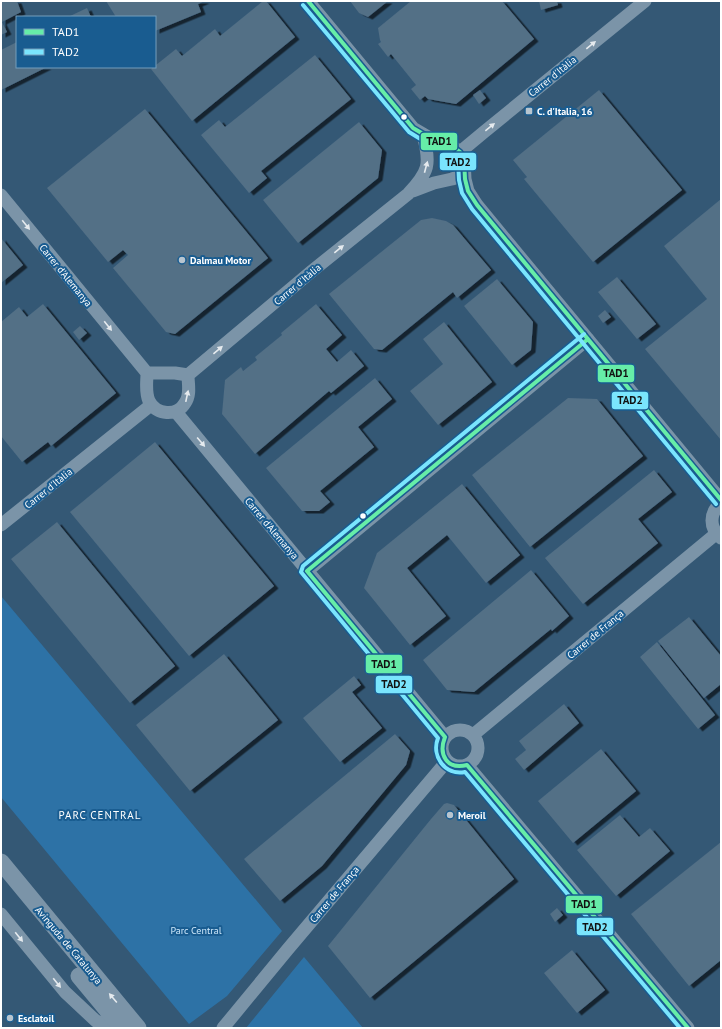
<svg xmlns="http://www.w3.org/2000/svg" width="722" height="1029" viewBox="0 0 722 1029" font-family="'PT Sans',sans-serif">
  <defs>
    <filter id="shadow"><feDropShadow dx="4.5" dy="2.5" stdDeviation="0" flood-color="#0009"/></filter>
  </defs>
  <rect width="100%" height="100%" fill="#345875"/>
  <path fill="#2d72a6" d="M1,596L282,931L227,996L189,1024L1,797Z
    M304,957L363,1028H246Z"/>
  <path fill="#526f86" filter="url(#shadow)" d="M1,1H17L21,12L2,22L7,32L1,35Z
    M106,1H205L198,4L201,12L155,31V17H116Z
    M263,1H266L295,37L192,121L151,69L176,49L182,56L215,29L220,36Z
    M350,1H388L368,17L359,13Z
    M411,1H502L534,39L456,104L428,99L425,96L420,100L411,89L416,85L391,54L388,57L378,44L381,42L380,40L378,28Z
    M539,1H557L558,5L541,10Z
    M87,8L91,17H68Z
    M17,42V67H47L1,90V50Z
    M315,55L351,99L261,171L267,178L249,193L201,135L219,120L225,127Z
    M480,90L486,98L479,104L473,95Z
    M599,90L682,190L593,262L524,179L527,177L513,160Z
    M145,109L268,258L175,334L166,332L113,268L128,255L123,250L108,262L47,188Z
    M359,122L382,150L378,178L298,243L263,200Z
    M721,199V440L645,349L707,299L664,246Z
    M432,218L446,221L453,225L491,270L457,298L453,292L382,350L374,349L329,294L421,220Z
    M1,238L23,265L1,283Z
    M617,277L656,324L637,339L598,292Z
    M497,279L533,322L531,350L512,365L464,306Z
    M43,304L116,393L51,446L48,442L22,462L1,436V322L19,307L27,317Z
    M316,304L342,335L326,349L337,362L351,350L364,366L331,393L329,391L255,454L222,414L225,380L241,367L243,371L257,360L255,357L282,335L281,333Z
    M605,310L611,317L603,323L598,316Z
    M444,322L492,382L438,425L410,391L443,364L423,339Z
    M80,326L87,333L79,340L73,332Z
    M375,378L392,399L358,427L374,447L320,491L330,502L319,511H302L266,468Z
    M568,398L597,399L643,456L530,547L472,475Z
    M155,442L274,586L189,656L70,512Z
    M654,470L672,492L638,519L658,543L583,604L545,558Z
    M462,484L520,555L486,583L447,535L407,568L446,616L410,645L364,588L377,553Z
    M57,522L175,666L130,703L11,559Z
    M531,570L569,616L552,631L551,629L474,692L447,690L423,660Z
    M689,617L721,656V684L704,698L658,641Z
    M657,642L715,715L698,729L640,657Z
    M224,654L278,720L190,791L136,725Z
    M354,676L361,685L352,692L382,728L340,762L303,718Z
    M564,704L579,723L524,770L515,759L526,750L519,741Z
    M395,734L410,751L406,765L322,866L280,901L244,859Z
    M601,749L636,791L573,843L538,801Z
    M447,803L454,805L514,879L370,998L328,946L431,819L444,804Z
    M620,815L639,837L650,828L670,851L616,896L577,850Z
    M721,842V960L689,986L631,914Z
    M557,908L563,915L555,922L550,914Z
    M572,950L605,990L577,1013L544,973Z"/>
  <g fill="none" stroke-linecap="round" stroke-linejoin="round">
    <path stroke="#7b94a8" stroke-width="13" d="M308,1L413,128L430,138L452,146L460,152L464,159L465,179L468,191L477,205L721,500
      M460,152L484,132L645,1
      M413,191L434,183L452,179L458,177L465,170
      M1,195L147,373
      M147,373C147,382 145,392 149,401C156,415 177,417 185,403C191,395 188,384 188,375
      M147,373H175L188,375
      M188,375L312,271L408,194C429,172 431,164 423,135
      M176,412L445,737
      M721,503C709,513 709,528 721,538
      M1,525L151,405
      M307,571L588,339
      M442 748a18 18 0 1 1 36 0a18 18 0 1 1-36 0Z
      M473,735L717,533
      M467,765L688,1028
      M1,914L65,992L96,1021L119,1028
      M223,1028L288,949L447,761"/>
    <path stroke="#7b94a8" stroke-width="17" d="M1,862L138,1028
      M79,976L122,1028"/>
    <defs>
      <path id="bus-1" d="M308,1L413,128L430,138L452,146L460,152L464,159L465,179L468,191L477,205L721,500
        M588,339L307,571L445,737C438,755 447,770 467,765L688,1028"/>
      <path id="bus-2" d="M303,5L409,132L427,143L449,151L455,156L458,161L459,180L462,193L472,209L716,504
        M584,334L303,566L301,572L438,738C431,756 445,776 465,772L680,1028"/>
    </defs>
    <use href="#bus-1" stroke="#195c90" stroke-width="7"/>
    <use href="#bus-2" stroke="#195c90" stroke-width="7"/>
    <use href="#bus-1" stroke="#66eda8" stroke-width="4"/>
    <use href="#bus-2" stroke="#7ae5fd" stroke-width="4"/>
  </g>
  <defs><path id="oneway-solid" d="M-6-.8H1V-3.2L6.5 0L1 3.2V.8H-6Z"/></defs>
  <g fill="#e5eaee">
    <use href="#oneway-solid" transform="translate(591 45) rotate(-39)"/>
    <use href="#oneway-solid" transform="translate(490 127) rotate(-39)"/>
    <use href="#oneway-solid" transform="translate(426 167) rotate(-75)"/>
    <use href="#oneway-solid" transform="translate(26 225) rotate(51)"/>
    <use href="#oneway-solid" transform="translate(339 249) rotate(-39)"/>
    <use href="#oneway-solid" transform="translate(108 326) rotate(51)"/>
    <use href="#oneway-solid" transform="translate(218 350) rotate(-40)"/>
    <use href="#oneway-solid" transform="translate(187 396) rotate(-78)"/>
    <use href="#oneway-solid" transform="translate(201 442) rotate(50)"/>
    <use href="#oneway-solid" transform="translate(19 937) rotate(51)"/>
    <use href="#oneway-solid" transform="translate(57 983) rotate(51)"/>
    <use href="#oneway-solid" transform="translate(113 998) rotate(-130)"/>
  </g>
  <g fill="#b8c5cf" stroke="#195c90" stroke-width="1.5">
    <rect x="525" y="107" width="8" height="8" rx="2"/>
    <circle cx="182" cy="260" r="4"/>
    <circle cx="450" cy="815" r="4"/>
    <circle cx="10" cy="1018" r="4"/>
  </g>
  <g fill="#fff" stroke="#195c90" stroke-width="1.5">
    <circle cx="404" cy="117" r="3.5"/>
    <circle cx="363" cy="516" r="3.5"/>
  </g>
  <g text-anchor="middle" stroke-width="4" stroke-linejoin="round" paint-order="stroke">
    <g font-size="10" fill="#fff" stroke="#195c90">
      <text transform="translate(552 76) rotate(-39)" y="4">Carrer d'Itàlia</text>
      <text transform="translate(66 275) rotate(51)" y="4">Carrer d'Alemanya</text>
      <text transform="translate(297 284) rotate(-40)" y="4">Carrer d'Itàlia</text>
      <text transform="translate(48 488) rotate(-39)" y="4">Carrer d'Itàlia</text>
      <text transform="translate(272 528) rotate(50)" y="4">Carrer d'Alemanya</text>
      <text transform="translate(595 634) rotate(-40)" y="4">Carrer de França</text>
      <text transform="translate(334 894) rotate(-50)" y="4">Carrer de França</text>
      <text transform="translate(69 945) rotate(50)" y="4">Avinguda de Catalunya</text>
    </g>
    <g font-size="10" font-weight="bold" fill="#fff" stroke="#195c90" text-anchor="start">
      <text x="537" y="115">C. d'Italia, 16</text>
      <text x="190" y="264">Dalmau Motor</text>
      <text x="458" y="819">Meroil</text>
      <text x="18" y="1022">Esclatoil</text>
    </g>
    <g font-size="10" fill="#cee8fb" stroke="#195c90">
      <text x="196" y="934">Parc Central</text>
    </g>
    <g font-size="11" letter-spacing="1" fill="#fff" stroke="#195c90">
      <text x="100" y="819">PARC CENTRAL</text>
    </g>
  </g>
  <g stroke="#195c90" stroke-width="1.5">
    <rect x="420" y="132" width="38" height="19" rx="4" fill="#66eda8"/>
    <rect x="439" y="152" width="38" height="19" rx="4" fill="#7ae5fd"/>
    <rect x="597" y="364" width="38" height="19" rx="4" fill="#66eda8"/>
    <rect x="611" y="391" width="38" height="19" rx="4" fill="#7ae5fd"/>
    <rect x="365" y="654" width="38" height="20" rx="4" fill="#66eda8"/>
    <rect x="375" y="675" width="38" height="19" rx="4" fill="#7ae5fd"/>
    <rect x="565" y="895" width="38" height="19" rx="4" fill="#66eda8"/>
    <rect x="576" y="917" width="38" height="19" rx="4" fill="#7ae5fd"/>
  </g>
  <g font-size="11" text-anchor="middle" font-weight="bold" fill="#111">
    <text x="439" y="145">TAD1</text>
    <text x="458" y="166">TAD2</text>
    <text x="616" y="377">TAD1</text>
    <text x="630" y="404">TAD2</text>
    <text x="384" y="668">TAD1</text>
    <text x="394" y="688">TAD2</text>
    <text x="584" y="908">TAD1</text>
    <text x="595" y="931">TAD2</text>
  </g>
  <rect width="722" height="1029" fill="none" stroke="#ffffff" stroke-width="4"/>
  <rect x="16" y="16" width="140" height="52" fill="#195c90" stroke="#759dbc"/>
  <rect x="24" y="29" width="20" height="6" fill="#66eda8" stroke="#759dbc"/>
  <text x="52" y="36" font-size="12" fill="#ffffff">TAD1</text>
  <rect x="24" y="49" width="20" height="6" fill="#7ae5fd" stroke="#759dbc"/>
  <text x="52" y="56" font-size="12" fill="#ffffff">TAD2</text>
</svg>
